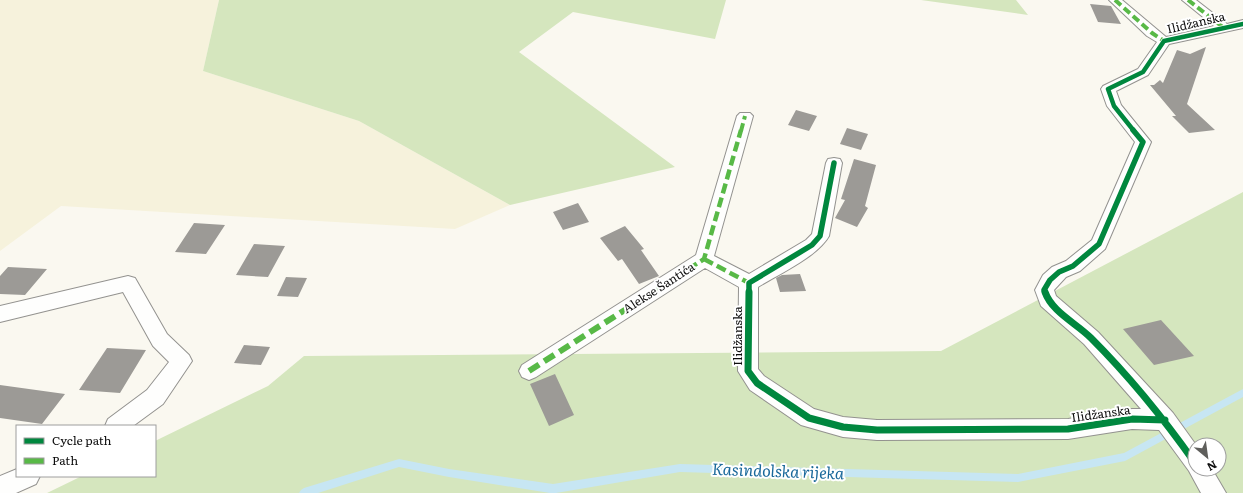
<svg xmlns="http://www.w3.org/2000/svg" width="1243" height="493" viewBox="0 0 1243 493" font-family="Literata,serif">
  <rect width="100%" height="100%" fill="#faf8f0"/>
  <path fill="#f6f2dc" d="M0,0H219L203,71L359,121L510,205L455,229L61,206L0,251Z"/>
  <path fill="#d5e6be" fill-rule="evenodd" d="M219,0H726L715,39L573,12L519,52L675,167L510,205L359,121L203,71Z
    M921,0H1016L1028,15Z
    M1243,192V493H47L82,476H155V441L268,386L304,356L941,351ZM1195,445H1219V469H1195Z"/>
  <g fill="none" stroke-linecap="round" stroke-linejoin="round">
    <path fill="#c7e6f3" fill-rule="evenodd" d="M1243,389V397L1125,461L1018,482L680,472L556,493H550L449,477L399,467L318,493H299L301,490L304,488L399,459L449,469L553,484L680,464L1018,474L1124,453Z"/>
  </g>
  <path fill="#9c9a96" d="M1090,4L1111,6L1121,24L1098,22Z
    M1206,47L1187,104L1215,130L1189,133L1172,116H1176L1150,85H1154L1160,80L1163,83L1177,50L1190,54Z
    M796,110L817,116L809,131L788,125Z
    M847,128L868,134L861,150L840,144Z
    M854,159L876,165L865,206L868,208L857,227L835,218L845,200L841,199Z
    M578,203L589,222L563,230L553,212Z
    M194,223L225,225L206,254L175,252Z
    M625,226L644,249L641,250L659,276L639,284L622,259L618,261L600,238Z
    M254,244L285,246L268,277L236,275Z
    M8,267L47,269L25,295L0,294V276Z
    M800,274L806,291L780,292L776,278L782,275Z
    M286,277L307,278L298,297L277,296Z
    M1161,320L1194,356L1154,365L1123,329Z
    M244,345L270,347L261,365L234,363Z
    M107,348L146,350L120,393L79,390Z
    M555,374L574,415L549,426L530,384Z
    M0,385L65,394L42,424L0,418Z"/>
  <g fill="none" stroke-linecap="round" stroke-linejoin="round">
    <defs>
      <path id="minor" d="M1109,0H1122L1166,37L1214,26L1182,0H1196L1227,24L1243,20V28L1169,44L1148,75L1116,91L1121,105L1151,142L1105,249L1080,271L1066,277L1054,290L1056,296L1098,332L1173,413L1196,445L1195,469H1212L1226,493H1201L1189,471L1159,430L1132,429L1068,439L877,440L843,437L801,425L750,390L738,371L739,287L705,268L536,377L529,380L522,377L519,371L522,365L696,255L737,116L740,113H750L753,116L714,256L749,274L806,240L812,234L826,163L828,159L834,158L840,159L842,163L829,236C817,257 779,274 758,287V369L764,376L814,409L843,417L877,420L1068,419L1132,409H1141L1084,344L1041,306L1035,290L1043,275L1052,267L1066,261L1092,240L1135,142L1107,106L1101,89L1103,86L1138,69L1157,42L1147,36Z
        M128,276L135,278L167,334L189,355L192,361L163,404L133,426H105L108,419L147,390L169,362L153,346L123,292L0,322V306Z
        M17,469V476H40L36,484L16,493H0V476Z"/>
    </defs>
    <use href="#minor" stroke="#93928f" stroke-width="2"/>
    <use href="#minor" fill="#fefefd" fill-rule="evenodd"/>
    <path stroke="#58b947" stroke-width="4" stroke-dasharray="8 4" stroke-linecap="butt" d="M1115,0L1152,33L1164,41
      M1188,0L1224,28
      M741,131L745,116"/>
    <path stroke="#58b947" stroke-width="4.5" stroke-dasharray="10 4.5" stroke-linecap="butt" d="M704,259L749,283
      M652,293L704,259L741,130"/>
    <path stroke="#58b947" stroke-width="6" stroke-dasharray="12 6" stroke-linecap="butt" d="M529,371L653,292"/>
    <defs>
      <path id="cycleway-far2" d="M1134,131L1114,106L1108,89L1143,72L1164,41L1243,24"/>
      <path id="cycleway-far1" d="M749,293V283L812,245L820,236L834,163
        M1045,293L1044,290L1050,280L1059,272L1073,266L1099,244L1143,142L1133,130"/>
      <path id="cycleway" d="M749,292L748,371L757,383L809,418L843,427L877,430L1068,429L1132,419L1165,420
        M1045,292C1052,312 1076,323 1091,338C1130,377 1164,419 1195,463"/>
    </defs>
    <use href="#cycleway-far2" stroke="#fff" stroke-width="6"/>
    <use href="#cycleway-far1" stroke="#fff" stroke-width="8"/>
    <use href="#cycleway" stroke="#fff" stroke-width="10"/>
    <use href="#cycleway-far2" stroke="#00873e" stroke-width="4.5"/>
    <use href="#cycleway-far1" stroke="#00873e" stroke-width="5.5"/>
    <use href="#cycleway" stroke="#00873e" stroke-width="7"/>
  </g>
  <g text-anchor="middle" stroke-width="4" stroke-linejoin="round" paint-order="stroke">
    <g font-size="12" fill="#0c0c0c" stroke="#fff">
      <text transform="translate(1196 23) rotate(-13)" y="4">Ilidžanska</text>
      <text transform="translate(659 288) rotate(-33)" y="4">Alekse Šantića</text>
      <text transform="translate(738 336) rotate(-90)" y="4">Ilidžanska</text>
      <text transform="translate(1101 414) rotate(-8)" y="4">Ilidžanska</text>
    </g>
    <g font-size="16" font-style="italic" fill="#19689a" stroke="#fff">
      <text transform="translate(778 471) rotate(2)" y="6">Kasindolska rijeka</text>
    </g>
  </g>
  <rect x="16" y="425" width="140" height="52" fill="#ffffff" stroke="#9e9e9e"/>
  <rect x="24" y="438" width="20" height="6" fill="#00873e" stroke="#9e9e9e"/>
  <text x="52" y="445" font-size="12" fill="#0c0c0c">Cycle path</text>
  <rect x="24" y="458" width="20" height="6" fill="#58b947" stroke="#9e9e9e"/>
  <text x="52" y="465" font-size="12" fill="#0c0c0c">Path</text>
  <g transform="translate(1207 457) rotate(151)"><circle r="19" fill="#ffffff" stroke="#9e9e9e"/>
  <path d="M0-3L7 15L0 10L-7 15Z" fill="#5f5f5c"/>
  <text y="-6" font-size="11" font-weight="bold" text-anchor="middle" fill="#0c0c0c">N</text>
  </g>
</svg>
